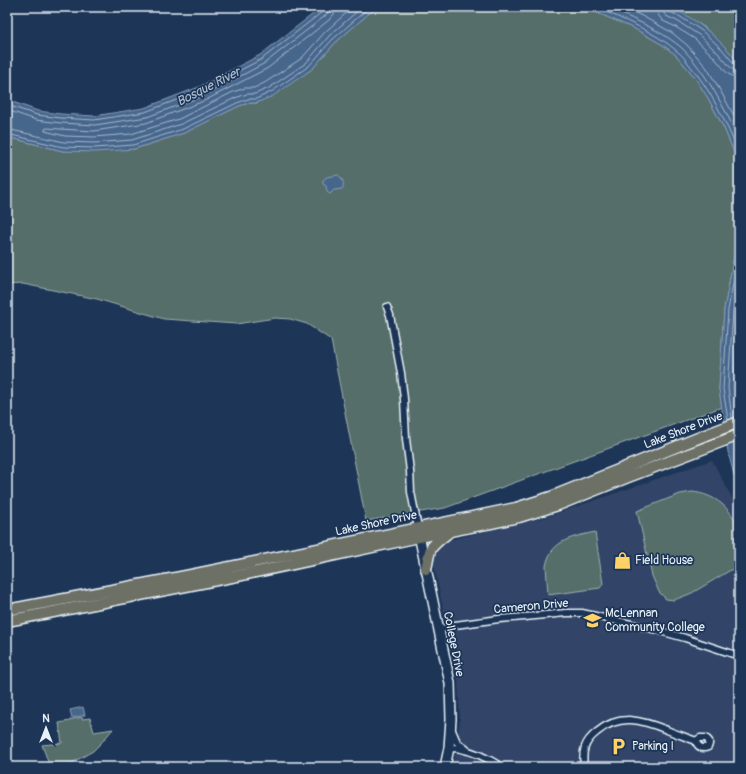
<svg xmlns="http://www.w3.org/2000/svg" width="746" height="774" viewBox="0 0 746 774" font-family="Pangolin,sans-serif">
  <rect width="100%" height="100%" fill="#1d3557"/>
  <filter id="ink" filterUnits="userSpaceOnUse"><feTurbulence type="fractalNoise" baseFrequency=".025" numOctaves="2"/><feDisplacementMap in="SourceGraphic" scale="8" xChannelSelector="R" yChannelSelector="G"/><feConvolveMatrix kernelMatrix="1 2 1 2 8 2 1 2 1" color-interpolation-filters="sRGB"/></filter>
  <g filter="url(#ink)">
    <path fill="#314467" d="M712,460L739,511V767H453L460,720L458,679L433,561V554L436,548L445,541L543,518Z"/>
    <path fill="#566e6a" stroke="#9fb0b1" d="M380,7H584L635,29L663,45L676,55L694,76L708,98L724,128L739,164V230L724,310L719,389L722,407L445,508L366,521L331,340L307,324L290,319L275,318L236,324L164,319L97,299L23,284L7,285V137L63,151L134,149L184,133L239,106L249,103H257L312,69L335,43L368,14Z
      M668,7H739V65L737,61L725,47L704,27L681,13Z
      M692,492C715,494 733,509 739,531C741,539 739,556 739,565L692,593L674,600L666,599L659,592L652,576L637,511L680,494Z
      M595,532L603,584L600,588L548,595L546,566C551,539 574,537 595,532Z
      M82,717V719L90,718L94,732L113,729L101,743L93,751L70,764L61,767H50L42,745L62,743L59,723L70,721V720Z"/>
    <path fill="#46668c" stroke="#879eb7" d="M322,7H380L368,14L335,43L312,69L273,96L256,103H249L239,106L184,133L134,149L95,152L63,151L7,137V100L38,111L61,114L94,116L144,108L199,87L260,55Z
      M584,7C602,7 621,7 639,7C648,7 657,6 666,7C686,9 730,47 739,65V164L724,128L708,98L694,76L676,55L663,45L635,29Z
      M338,175C343,179 345,184 342,189L334,190L330,194L327,192L326,186L323,184V180L327,177Z
      M739,230V486L734,475L728,452L719,389L724,310Z
      M83,707L85,715L72,718L70,710Z"/>
    <g fill="none" stroke-linecap="round" stroke-linejoin="round">
      <path stroke="#a7b9cd" stroke-width="1" d="M335,7L334,14L329,20L268,68L204,101L146,123L94,131L60,129L47,128L45,129V131L65,136L94,137L131,134L179,119L233,92L245,88H254L266,82L302,58L325,32L353,7
        M595,7C622,19 656,32 678,52C682,55 685,59 688,63C711,90 726,122 739,154
        M607,7C624,15 641,22 657,31C666,36 675,42 683,49C706,72 726,110 739,140
        M622,7L642,16L671,32L687,45L707,68L720,90L739,125
        M657,7L658,15L663,21L674,26L695,39L714,57L727,73L732,76L739,77
        M663,7V12L666,16L677,21L699,35L718,53L731,68L734,70L739,71
        M668,7V10L670,12L679,16L702,31L722,49L735,65L739,66
        M7,105L37,115L61,118L94,120L145,112L200,91L262,59L322,12L324,7
        M7,110L36,120L61,123L95,125L147,117L203,96L265,63L325,16L328,12L329,7
        M7,129L64,142L94,143L132,140L181,124L235,98L247,94H255L269,88L306,63L329,36L362,7
        M7,134L63,147L95,148L133,145L183,129L237,103L248,99H256L271,92L309,66L332,40L365,11L372,7
        M738,416L734,388L739,310
        M732,418L728,388L733,311L739,278
        M728,420L723,389L728,310L739,252"/>
      <defs>
        <path id="street" d="M387,307L390,315L401,373L404,399L406,439L410,471L411,492L418,528
          M439,630L455,625L499,619L525,617L566,613H582L653,629L685,638L739,656
          M451,728L457,742L466,749
          M449,748C453,748 457,748 461,749C476,752 489,759 502,767
          M584,767C582,751 584,742 597,732C620,713 642,720 667,730C676,734 686,737 696,741C697,746 702,750 708,747L709,744V741L706,738H700L696,741"/>
        <path id="secondary" d="M418,530L450,683L451,719L449,748L445,767"/>
        <path id="primary" d="M426,569C428,562 428,553 432,547C437,541 444,536 449,532
          M7,610L186,576L516,508L551,497L708,434L739,422
          M7,621L242,575L419,537L491,523L519,517L558,505L628,477L739,435"/>
      </defs>
      <use href="#street" stroke="#e8f1f8" stroke-width="9"/>
      <use href="#secondary" stroke="#e8f1f8" stroke-width="12"/>
      <use href="#primary" stroke="#e8f1f8" stroke-width="13"/>
      <use href="#street" stroke="#1d3557" stroke-width="6"/>
      <use href="#secondary" stroke="#1d3557" stroke-width="9"/>
      <use href="#primary" stroke="#6c7065" stroke-width="10"/>
    </g>
  </g>
  <defs>
    <symbol id="shop-bare" viewBox="-9 -9 18 18"><path d="M-5-2.5h2.3a2.7 3.5 0 0 1 5.4 0H5L5.5 6h-11ZM-1.5-2.5h3a1.5 2.3 0 0 0-3 0Z" fill="#ffd166" stroke="#1d3557" stroke-width="2.5" paint-order="stroke"/></symbol>
    <symbol id="university-bare" viewBox="-9 -9 18 18"><path d="M0-5L7-2L0 1L-7-2ZM-4 1L0 2.5L4 1V4Q0 6-4 4Z" fill="#ffd166" stroke="#1d3557" stroke-width="2.5" paint-order="stroke"/></symbol>
    <symbol id="parking-bare" viewBox="-9 -9 18 18"><path d="M-3.5-5.5H1a3.5 3.5 0 0 1 0 7H-1V5.5H-3.5ZM-1-3.4V-.6H.8a1.4 1.4 0 0 0 0-2.8Z" fill="#ffd166" stroke="#1d3557" stroke-width="2.5" paint-order="stroke"/></symbol>
  </defs>
  <g fill-rule="evenodd">
    <use href="#shop-bare" x="610" y="548" width="25" height="25"/>
    <use href="#university-bare" x="580" y="608" width="25" height="25"/>
    <use href="#parking-bare" x="606" y="734" width="25" height="25"/>
  </g>
  <g text-anchor="middle" stroke-width="3.5" stroke-linejoin="round" paint-order="stroke">
    <g font-size="12" fill="#e8f1f8" stroke="#1d3557">
      <text transform="translate(683 430) rotate(-21)" y="4">Lake Shore Drive</text>
      <text transform="translate(376 523) rotate(-12)" y="4">Lake Shore Drive</text>
      <text transform="translate(531 606) rotate(-5)" y="4">Cameron Drive</text>
      <text transform="translate(454 644) rotate(79)" y="4">College Drive</text>
    </g>
    <g font-size="12" fill="#e8f1f8" stroke="#1d3557" text-anchor="start">
      <text x="635" y="564">Field House</text>
      <text x="605" y="617">McLennan<tspan x="605" dy="14">Community College</tspan></text>
      <text x="632" y="750">Parking I</text>
    </g>
    <g font-size="13" font-style="italic" fill="#afc0d2" stroke="#1d3557">
      <text transform="translate(208 86) rotate(-27)" y="5">Bosque River</text>
    </g>
  </g>
  <rect width="746" height="774" fill="none" stroke="#1d3557" stroke-width="24"/>
  <rect x="12" y="12" width="722" height="750" fill="none" stroke="#e8f1f8" stroke-width="1.5" filter="url(#ink)"/>
  <g transform="translate(46 728)" stroke="#1d3557" stroke-width="3" paint-order="stroke">
  <path d="M0-3L7 15L0 10L-7 15Z" fill="#e8f1f8"/>
  <text y="-6" font-size="11" font-weight="bold" text-anchor="middle" fill="#e8f1f8">N</text>
  </g>
</svg>
